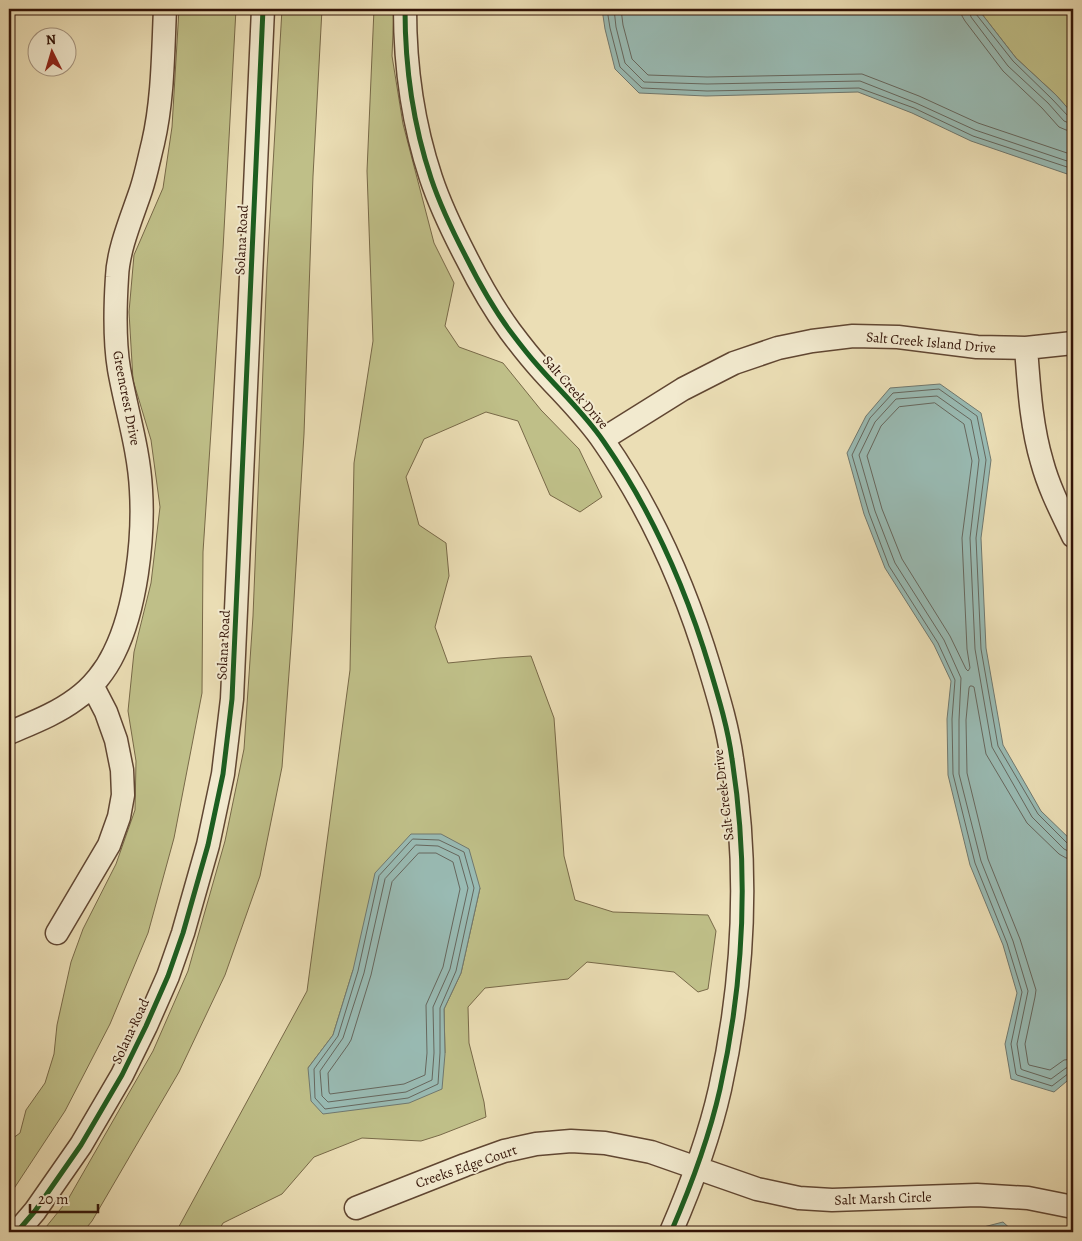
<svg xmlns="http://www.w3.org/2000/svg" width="1082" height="1241" viewBox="0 0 1082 1241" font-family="Alegreya,serif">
  <rect width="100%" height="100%" fill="#ebdeb5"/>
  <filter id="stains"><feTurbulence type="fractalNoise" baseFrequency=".004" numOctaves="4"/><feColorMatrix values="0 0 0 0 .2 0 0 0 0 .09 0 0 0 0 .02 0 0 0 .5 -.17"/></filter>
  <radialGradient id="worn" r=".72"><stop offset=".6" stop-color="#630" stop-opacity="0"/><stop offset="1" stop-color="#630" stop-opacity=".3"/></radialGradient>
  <path fill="#bfbf88" stroke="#786948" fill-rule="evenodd" d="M179,9H236L223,249L203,552L202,693L174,838L148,933L110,1024L65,1111L13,1190L9,1194V1141L20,1133L26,1110L45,1083L54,1054L57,1025L71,962L83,929L116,864L135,810L136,761L128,711L134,652L151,583L160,507L151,440L133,380L129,312L134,255L163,188L172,127Z
    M282,9H322L313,176L304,434L292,633L282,767L260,876L225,975L179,1072L92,1221L83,1232H42L67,1201L153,1051L188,971L225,841L244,749L253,616L267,269Z
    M374,9H394L392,56L403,124L434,243L454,283L445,326L459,347L503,363L541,410L579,449L602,497L580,512L550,495L518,421L486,412L424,439L406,477L419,525L446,543L449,576L435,627L448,663L499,658L531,656L554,718L564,856L575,900L613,912L708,915L716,931L708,989L698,992L674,972L587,962L568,979L485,988L468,1007L469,1043L484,1102L486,1117L440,1135L421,1141L362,1138L314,1157L282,1194L223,1223L218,1232H176L307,991L350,670L354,463L373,341L367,171ZM480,888L461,973L444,1009L445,1053L308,1068L333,1035L353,970Z
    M978,9H1073V114L1056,95L1016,58Z"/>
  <path fill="#99bbb4" stroke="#70786f" d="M602,9H978L1016,58L1056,95L1073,114V176L971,141L912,113L858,92L706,96L639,93L615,69L605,29Z
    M940,384L981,413L991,460L981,538L986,648L1003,745L1041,811L1073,842V1076L1054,1092L1011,1079L1005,1044L1017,993L1003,945L970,865L948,775L947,719L951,681L934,645L885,568L864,514L847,453L866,416L890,388Z
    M411,834H441L469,849L480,888L461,973L444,1009L445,1054L442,1089L409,1103L323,1114L311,1101L308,1068L333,1035L353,970L375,873Z
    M1003,1222L1014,1232H963H964Z"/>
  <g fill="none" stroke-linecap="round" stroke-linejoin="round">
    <path stroke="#66675e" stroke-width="1" d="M607,9L610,28L620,67L642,88L707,91L859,88L914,108L973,136L1073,169
      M614,9L616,27L625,63L644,82L707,84L860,81L916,103L975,130L1073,163
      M621,9L623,25L632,59L648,75L707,77L862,74L919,96L978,123L1073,155
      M961,9L962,16L965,21L1003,71L1042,108L1059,127L1066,130L1073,131
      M969,9L971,17L1008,66L1048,103L1064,121L1069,123L1073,124
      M975,9L976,14L1013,61L1052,99L1068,116L1073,117
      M935,403L964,424L972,461L962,538L967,649L970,668L968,671L966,669L950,636L902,559L882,509L867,456L881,426L899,407Z
      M413,839L439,840L464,852L474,888L456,971L440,1008V1053L438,1084L408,1098L325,1109L315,1098L314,1069L338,1036L358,971L379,876Z
      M416,845L438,846L459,856L468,888L450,969L433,1007L434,1053L432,1080L406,1092L328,1102L322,1096L320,1071L343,1038L364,973L385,879Z
      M1073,845L1068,844L1038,814L998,746L981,649L976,538L986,460L977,416L939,389L893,393L870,418L852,455L869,513L889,566L938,643L955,680L952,719L953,774L975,863L1007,943L1022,992L1011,1044L1016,1074L1017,1075L1052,1086L1069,1073L1073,1072
      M1073,852L1068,851L1064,849L1032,817L992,747L975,649L970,538L979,460L971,420L937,396L896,399L875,422L859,455L875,511L895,563L944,640L961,678L959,720V774L981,861L1013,941L1028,991L1017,1044L1021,1069L1023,1070L1051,1079L1066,1068L1073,1066
      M419,853H436L453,862L460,889L443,967L426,1005L427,1053L425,1075L404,1084L330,1094L329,1092L328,1073L348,1045L351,1040L371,975L392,882Z
      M1073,859L1066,858L1059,854L1027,823L986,754L974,687L972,686H970L969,688L966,720L967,773L988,859L1020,939L1036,990L1035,997L1025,1044L1028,1063L1029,1065L1050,1070L1064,1060L1073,1059"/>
    <defs>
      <path id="minor" d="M405,9C405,66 413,124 431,178C440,205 453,232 466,257C479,283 493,308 510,331C519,343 529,356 539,367C561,392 585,414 604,442C652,511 686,589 710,669C719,699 728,729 732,759C749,868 744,981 720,1089C709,1138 691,1186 671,1232
        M1026,348C1029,386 1031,425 1042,462C1049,488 1061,511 1073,536
        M603,439L683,389L734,363L778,348L812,341L853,336L898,337L977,347L1026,348L1073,343
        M9,733C32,723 56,714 76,699C92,688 106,670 114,653C136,609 144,539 141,490C139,449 126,409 119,369C114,339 115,308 117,277C118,249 132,217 141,190C146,175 149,159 153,143C163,100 163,53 165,9
        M57,933L109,845L119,817L123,795L122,770L116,740L106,712L92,685
        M356,1208L465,1165L504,1151L536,1144L571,1141L605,1143L651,1152L757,1189L799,1198L832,1200L977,1195L1028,1198L1073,1207
        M17,1232L35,1211L81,1145L122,1075L146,1026L168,976L183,933L208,845L223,774L232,699L263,9"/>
    </defs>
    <use href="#minor" stroke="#604632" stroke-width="25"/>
    <use href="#minor" stroke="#f2eacf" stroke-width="22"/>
    <defs>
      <path id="cycleway" d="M405,9C405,66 413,124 431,178C440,205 453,232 466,257C479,283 493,308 510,331C519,343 529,356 539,367C561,392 585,414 604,442C652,511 686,589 710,669C719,699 728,729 732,759C749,868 744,981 720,1089C709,1138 691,1186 671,1232
        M17,1232L35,1211L81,1145L122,1075L146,1026L168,976L183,933L208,845L223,774L232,699L263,9"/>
    </defs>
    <use href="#cycleway" stroke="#f2eacf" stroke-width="8"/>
    <use href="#cycleway" stroke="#1b5e20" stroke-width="5"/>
  </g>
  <g text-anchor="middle" stroke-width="4" stroke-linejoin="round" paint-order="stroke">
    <g font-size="14" fill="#321307" stroke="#f2eacf">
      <text transform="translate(241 240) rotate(-87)" y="5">Solana Road</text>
      <text transform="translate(931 342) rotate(5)" y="5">Salt Creek Island Drive</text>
      <text transform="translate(576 392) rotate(49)" y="5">Salt Creek Drive</text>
      <text transform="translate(127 398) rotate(79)" y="5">Greencrest Drive</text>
      <text transform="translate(223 645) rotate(-87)" y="5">Solana Road</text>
      <text transform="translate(723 795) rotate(-97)" y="5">Salt Creek Drive</text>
      <text transform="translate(130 1031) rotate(-65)" y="5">Solana Road</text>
      <text transform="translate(466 1166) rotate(-19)" y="5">Creeks Edge Court</text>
      <text transform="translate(883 1198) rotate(-2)" y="5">Salt Marsh Circle</text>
    </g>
  </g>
  <rect width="1082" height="1241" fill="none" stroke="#ebdeb5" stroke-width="30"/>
  <rect x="10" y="10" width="1062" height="1221" fill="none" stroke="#321307" stroke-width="2.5"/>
  <rect x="15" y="15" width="1052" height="1211" fill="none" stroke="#321307"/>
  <g transform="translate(52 52) rotate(355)"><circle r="24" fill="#f2eacf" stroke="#a5947f"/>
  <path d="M0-4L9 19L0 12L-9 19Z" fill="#8f2418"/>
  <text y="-8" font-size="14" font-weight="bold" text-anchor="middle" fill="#321307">N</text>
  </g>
  <path d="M30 1204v8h68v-8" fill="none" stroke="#321307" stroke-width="2.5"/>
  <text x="38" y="1204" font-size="15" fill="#321307" stroke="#f2eacf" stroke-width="4" paint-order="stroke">20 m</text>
  <rect width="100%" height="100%" filter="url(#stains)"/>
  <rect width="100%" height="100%" fill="url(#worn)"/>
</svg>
